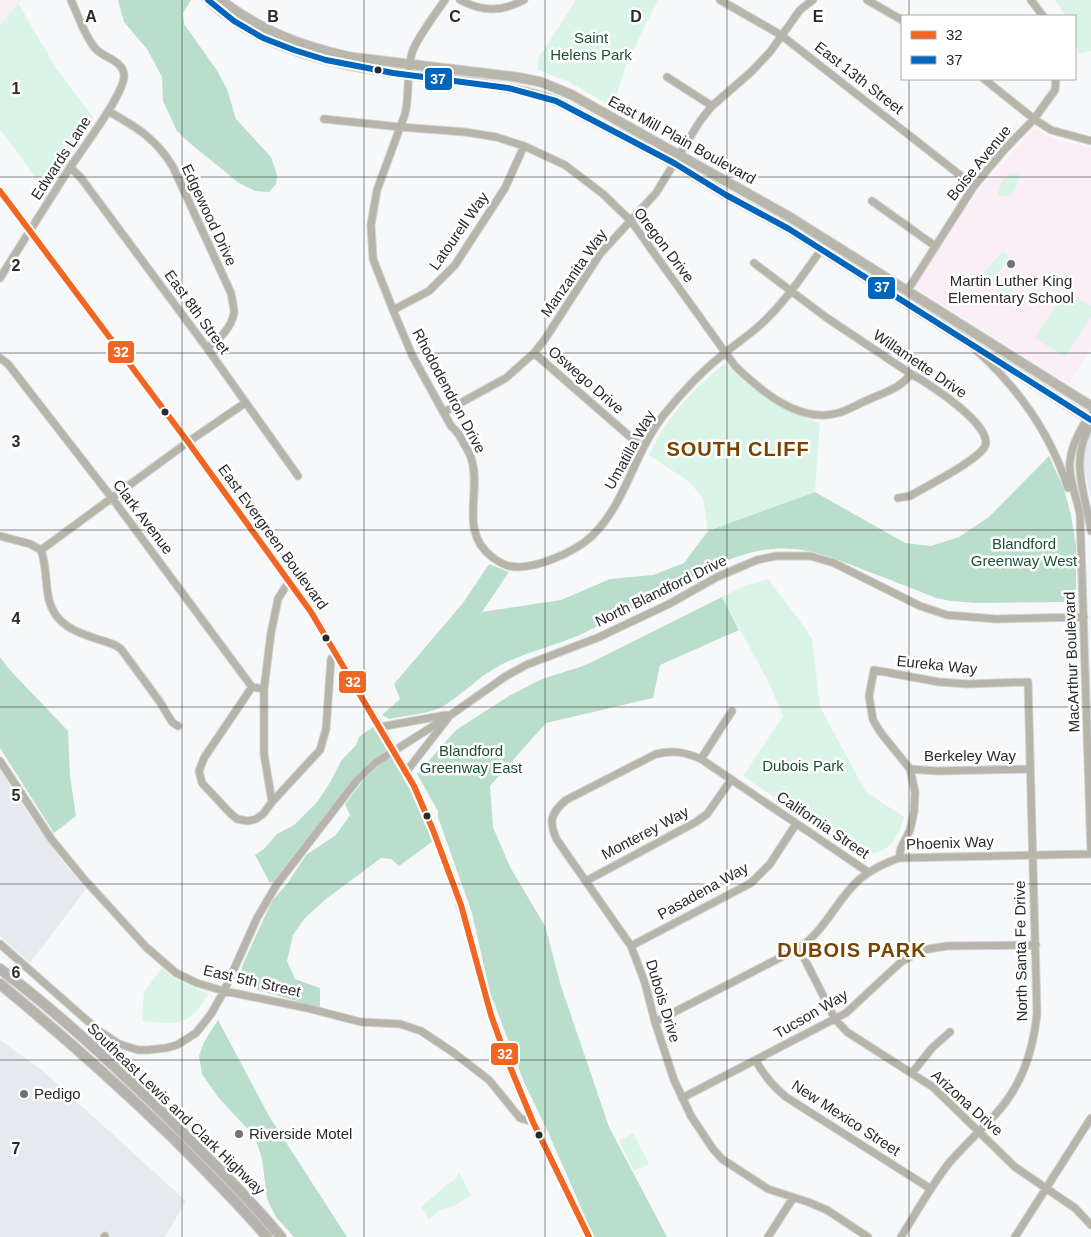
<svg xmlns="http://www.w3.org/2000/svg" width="1091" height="1237" viewBox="0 0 1091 1237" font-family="Helvetica,sans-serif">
  <rect width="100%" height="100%" fill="#f7f8f9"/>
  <path fill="#e6eaef" d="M1091,431V499L1083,463V452Z
    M0,770L27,812L60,858L86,889L30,963L0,936Z
    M0,1040L43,1071L186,1201L165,1237H0Z"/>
  <path fill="#fbeef6" d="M0,0H22L0,26Z
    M1033,129H1036L1052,138L1091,148V348L1069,384L915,287L959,217L980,189Z"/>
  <path fill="#daf5e7" d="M576,0H658L626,65L613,107L569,82L538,70V59Z
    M1055,0H1091V51L1078,54L1075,38V16H1066Z
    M18,3L56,68L93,117L46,192L0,129V26Z
    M1014,173L1018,174L1020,178L1015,190L1005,197L999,196L998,193C999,184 1004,174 1014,173Z
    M1003,251L1011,258L989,282L981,275Z
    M999,277L1026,303L1019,310L992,285Z
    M1066,290L1091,306V316L1065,357L1035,338Z
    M725,363C752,392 782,412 820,423L815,492L708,531L703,498L688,481L649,455C668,415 692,391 725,363Z
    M768,579L805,628L812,639L820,707L866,792L904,817C897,844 883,859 853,852L743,776L783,716L769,683L722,597L742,587Z
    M162,968L172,977L208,994C190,1028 175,1024 142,1021L144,992Z
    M633,1133L649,1164L634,1171L619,1141Z
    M459,1173L471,1195L456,1205L439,1211L429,1219L421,1207C429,1200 436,1195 443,1188C449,1182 455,1181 459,1173Z"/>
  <path fill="#badecc" d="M118,0H191L183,13L184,24L216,69L227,89L236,119L271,157L277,175L276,184L269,192L255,191L239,183L192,145L177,131L163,101L162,77L147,49L124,22Z
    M1049,456L1064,489L1071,515L1076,546V588L1072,598L1066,602L975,603L951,601L936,598C912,588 888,579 864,570C809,548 781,539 723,562L582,634C555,646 525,652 499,666C478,677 462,695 442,707C432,713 403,716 389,719L382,715L400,699L394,684L463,603L489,564L509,572L482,612L561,600L610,579L653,575L684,563L708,531L815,492L905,543L931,546L959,537L989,517Z
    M722,597L739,630L660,665L653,698L546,723L490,786L493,827L510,867L545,926L561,986L609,1127L667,1237H594L548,1132L524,1082L490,992L472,913L438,817V811L417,774L456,730L509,696L542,679L580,667L594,661Z
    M0,657L8,668L68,731L70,776L76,816L54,833L0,748Z
    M376,725L389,748L363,771L343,792L275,881L270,883L255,855L264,849L277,834L294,825L318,801L331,781L341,761L356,745L359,737Z
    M393,753L433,841L399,866L391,859L381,858L326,899L304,919L293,935L287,961L295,979L320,988V1008L238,984L243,964L272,901L287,884L306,855L336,835L350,815L345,804L364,779Z
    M218,1020L269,1116L347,1237H294L276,1217L267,1199L262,1159L255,1137L218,1097L202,1074L199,1056L204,1042Z"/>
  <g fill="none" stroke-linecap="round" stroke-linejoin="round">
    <defs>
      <path id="minor" d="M445,0C436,13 416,39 412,53C406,72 410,94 405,114L377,190L371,225L373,259L393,310L412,355L451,426C457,431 461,437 464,444C467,449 471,455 472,461C481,493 459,532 492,557C496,560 504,565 509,566C533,571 575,552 592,536C626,503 634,453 663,416C682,392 703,370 726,352C737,343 749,335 759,326C784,304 802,276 821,250
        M460,0C483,12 501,12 524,0
        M720,0L781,35L974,186
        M867,0L902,20
        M1031,0L1043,16
        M667,77L712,106
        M984,79L1034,119L1051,130L1091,141
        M108,111C136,127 156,138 173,167L231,293C232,299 234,307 234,313C231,329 219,339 207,348
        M324,119L400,127L465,132L496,137L524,146L565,165L603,194L631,221L735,366C761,391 799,424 838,413C849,410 860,403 870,399C887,391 899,389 911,374
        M70,167L81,178L207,348L298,476
        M0,191L188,442L311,612L388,740
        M872,201L935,246
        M754,263L827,318L911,374C927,382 998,428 984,448C973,463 927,486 910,496L898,498
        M0,278C23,242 46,205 69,169C80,152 126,92 124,75C123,60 103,58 95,48C84,35 78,15 71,0
        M907,291L974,186L1004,150L1034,119L1055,90L1056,79
        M393,310L429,291L455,265L505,188L524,146
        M977,351C1018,388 1051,435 1068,488
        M534,353L643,448
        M0,358L8,364L112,498L252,687L264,689
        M444,412L506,378L534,353L545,339L600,254L656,193L700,121L712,106L751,72L770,52L800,10L813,0
        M1091,415C1085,420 1082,428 1078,435C1062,468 1073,482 1080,514L1091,854
        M1091,424C1069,460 1085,492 1091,531
        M0,536L30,544L41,550C47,567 45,583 49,600C57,632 89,635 115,645L121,649L160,702L172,722L178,726
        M41,550L188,442L245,403
        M252,687L204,758L199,771L202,783L230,813L237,819L248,821L256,819L263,814L272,802L320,750L326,729L331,659L337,654
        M380,727L446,715
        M701,759L732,711
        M0,761L52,840L84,879L146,947L176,973L197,983L224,991L307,1008L361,1022L400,1024L421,1031L454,1053L489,1080L520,1118L533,1122
        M400,762C426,806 444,856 460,905C472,941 480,978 491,1015C515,1092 554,1164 589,1237
        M910,769L937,771L1029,769
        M406,772L448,718
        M272,802L264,754V689L271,633L278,599L286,586L291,583
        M899,858L901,848L910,830L914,812L915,792L910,769L881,733L873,720L869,696L874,670L939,682L967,684L1028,682L1037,1013C1033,1052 1022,1086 994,1116C979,1132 963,1147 949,1163C931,1186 916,1213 901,1237
        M586,881L696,822L707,814L731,780
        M0,944L99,1031L119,1044L138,1050H148L166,1048L177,1045L196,1033L211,1014L224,991L257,918L277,884L357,780L375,763L452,714L506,676L526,665L597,638L669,604L717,577L757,560L776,556H810L834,563L920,606L947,615L996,619L1084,617
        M631,946L751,883L770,864L796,824
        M799,948L835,1019L847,1032L933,1087L1015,1167L1075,1208L1091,1225
        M655,1022L799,948C828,928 836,899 861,878C872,869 885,863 899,858L1091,854
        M756,1061C764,1076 773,1086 786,1097L931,1189
        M912,1073L932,1048L950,1032
        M682,1098L846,1013L901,962L922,950L947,946L1036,945
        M104,1237L105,1236
        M768,1237L793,1198
        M868,1237L827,1210L808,1202L768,1189L722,1159L713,1149L691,1116L674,1080L655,1022L645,983L631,946L557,840C548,821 551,813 566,800L656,754C673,750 685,752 701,759L868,872
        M1015,1237L1091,1118"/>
      <path id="major" d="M208,0C275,63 373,70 460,81C492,86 525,89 556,101L674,163L726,195L789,229L1091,420
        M221,0C261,31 301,46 350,57L516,77L541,82L572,95L788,216L1091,406"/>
      <path id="highway" d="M0,969C60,1014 115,1066 168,1118C207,1157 246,1195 281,1237
        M0,984C60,1033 117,1084 173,1138C205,1170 237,1202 267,1237"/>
    </defs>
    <use href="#minor" stroke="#d2d3d4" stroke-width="9"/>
    <use href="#major" stroke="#d2d3d4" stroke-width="11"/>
    <use href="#highway" stroke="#d2d3d4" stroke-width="12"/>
    <use href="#minor" stroke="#b7b4a9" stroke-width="7"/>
    <use href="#major" stroke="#b9b7ac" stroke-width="9"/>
    <use href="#highway" stroke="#b6b4ad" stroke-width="10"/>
    <defs>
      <path id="minor-bridge" d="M388,740L400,762"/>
    </defs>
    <use href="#minor-bridge" stroke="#d2d3d4" stroke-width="9" stroke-linecap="butt"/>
    <use href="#minor-bridge" stroke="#b7b4a9" stroke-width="7"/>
    <defs>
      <path id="bus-1" d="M0,191L188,442L311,612L414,786L433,830L461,905L491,1015L506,1057L533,1122L589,1237"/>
      <path id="bus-2" d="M208,0L234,21L263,38L294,50L326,60L393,73L508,88L556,101L674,163L726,195L789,229L1091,420"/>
    </defs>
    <use href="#bus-1" stroke="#fff" stroke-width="10"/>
    <use href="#bus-2" stroke="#fff" stroke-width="10"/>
    <use href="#bus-1" stroke="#f26522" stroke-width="6"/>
    <use href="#bus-2" stroke="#0065bd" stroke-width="6"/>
  </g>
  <path fill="none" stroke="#292a2b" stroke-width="1" stroke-opacity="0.55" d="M182,0V1237M364,0V1237M545,0V1237M727,0V1237M909,0V16M909,79V1237M0,177H1091M0,353H1091M0,530H1091M0,707H1091M0,884H1091M0,1060H1091"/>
  <g fill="#292a2b" stroke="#fff" stroke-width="2">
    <circle cx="378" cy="70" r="4.5"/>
    <circle cx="165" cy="412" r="4.5"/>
    <circle cx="326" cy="638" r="4.5"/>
    <circle cx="427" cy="816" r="4.5"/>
    <circle cx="539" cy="1135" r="4.5"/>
  </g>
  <g fill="#717273" stroke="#fff" stroke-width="2">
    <circle cx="1011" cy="264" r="5"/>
    <circle cx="24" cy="1094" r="5"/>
    <circle cx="239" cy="1134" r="5"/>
  </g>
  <g text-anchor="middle" stroke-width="5" stroke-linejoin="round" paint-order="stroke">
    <g font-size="15" fill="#1d5039" stroke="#fff">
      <text x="591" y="43">Saint<tspan x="591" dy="17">Helens Park</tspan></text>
      <text x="1024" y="549">Blandford<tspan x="1024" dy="17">Greenway West</tspan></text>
      <text x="471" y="756">Blandford<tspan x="471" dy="17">Greenway East</tspan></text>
      <text x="803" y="771">Dubois Park</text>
    </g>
    <g font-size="15" fill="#292a2b" stroke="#fff">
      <text transform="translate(859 78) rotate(38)" y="5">East 13th Street</text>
      <text transform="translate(682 140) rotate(29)" y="5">East Mill Plain Boulevard</text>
      <text transform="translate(61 158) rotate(-57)" y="5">Edwards Lane</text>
      <text transform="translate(979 163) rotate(-51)" y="5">Boise Avenue</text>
      <text transform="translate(209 215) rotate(65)" y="5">Edgewood Drive</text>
      <text transform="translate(459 231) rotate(-55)" y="5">Latourell Way</text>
      <text transform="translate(664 245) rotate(53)" y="5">Oregon Drive</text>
      <text transform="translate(574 273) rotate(-55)" y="5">Manzanita Way</text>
      <text transform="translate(197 312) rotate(54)" y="5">East 8th Street</text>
      <text transform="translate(920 364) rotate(34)" y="5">Willamette Drive</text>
      <text transform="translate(586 380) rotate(41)" y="5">Oswego Drive</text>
      <text transform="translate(449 391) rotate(62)" y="5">Rhododendron Drive</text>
      <text transform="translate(630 450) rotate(-61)" y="5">Umatilla Way</text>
      <text transform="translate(143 517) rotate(53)" y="5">Clark Avenue</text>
      <text transform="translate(273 537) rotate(54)" y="5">East Evergreen Boulevard</text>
      <text transform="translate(661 591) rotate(-26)" y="5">North Blandford Drive</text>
      <text transform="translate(1072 662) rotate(-92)" y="5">MacArthur Boulevard</text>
      <text transform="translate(937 665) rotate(6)" y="5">Eureka Way</text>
      <text x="970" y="761">Berkeley Way</text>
      <text transform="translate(823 825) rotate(34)" y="5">California Street</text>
      <text transform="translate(645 833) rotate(-28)" y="5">Monterey Way</text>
      <text transform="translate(950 843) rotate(-2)" y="5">Phoenix Way</text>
      <text transform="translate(703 891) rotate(-29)" y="5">Pasadena Way</text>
      <text transform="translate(1021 951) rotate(-91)" y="5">North Santa Fe Drive</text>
      <text transform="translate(252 981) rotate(13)" y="5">East 5th Street</text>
      <text transform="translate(663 1001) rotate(73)" y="5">Dubois Drive</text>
      <text transform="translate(811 1014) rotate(-30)" y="5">Tucson Way</text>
      <text transform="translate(967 1103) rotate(42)" y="5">Arizona Drive</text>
      <text transform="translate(176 1109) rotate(44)" y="5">Southeast Lewis and Clark Highway</text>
      <text transform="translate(846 1118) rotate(33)" y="5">New Mexico Street</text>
    </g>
    <g font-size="15" fill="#292a2b" stroke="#fff" text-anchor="start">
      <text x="1011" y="286" text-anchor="middle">Martin Luther King<tspan x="1011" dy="17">Elementary School</tspan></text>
      <text x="34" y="1099">Pedigo</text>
      <text x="249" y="1139">Riverside Motel</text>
    </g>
    <g font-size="20" font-weight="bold" letter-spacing="1" fill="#784400" stroke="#fff">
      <text x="738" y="456">SOUTH CLIFF</text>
      <text x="852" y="957">DUBOIS PARK</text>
    </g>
  </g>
  <g font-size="16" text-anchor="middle" font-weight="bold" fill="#292a2b" stroke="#fff" stroke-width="5" stroke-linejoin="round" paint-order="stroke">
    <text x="91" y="22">A</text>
    <text x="273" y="22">B</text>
    <text x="455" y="22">C</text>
    <text x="636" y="22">D</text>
    <text x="818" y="22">E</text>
    <text x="16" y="94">1</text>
    <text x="16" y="271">2</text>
    <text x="16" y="447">3</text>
    <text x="16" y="624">4</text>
    <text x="16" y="801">5</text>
    <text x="16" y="978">6</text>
    <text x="16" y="1154">7</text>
  </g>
  <g stroke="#fff" stroke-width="2">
    <rect x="424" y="67" width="29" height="24" rx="5" fill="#0065bd"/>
    <rect x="867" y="276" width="29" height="24" rx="5" fill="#0065bd"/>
    <rect x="107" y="340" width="28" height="24" rx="5" fill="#f26522"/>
    <rect x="338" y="670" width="29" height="24" rx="5" fill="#f26522"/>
    <rect x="490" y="1042" width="29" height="24" rx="5" fill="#f26522"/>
  </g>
  <g font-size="14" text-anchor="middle" font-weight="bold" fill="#fff">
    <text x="438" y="84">37</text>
    <text x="882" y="292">37</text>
    <text x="121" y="357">32</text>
    <text x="353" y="687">32</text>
    <text x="505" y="1059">32</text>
  </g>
  <rect x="901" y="15" width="175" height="65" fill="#ffffff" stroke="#a9aaaa"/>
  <rect x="911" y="31" width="25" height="8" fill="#f26522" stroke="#a9aaaa"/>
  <text x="946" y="40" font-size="15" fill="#292a2b">32</text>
  <rect x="911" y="56" width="25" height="8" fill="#0065bd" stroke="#a9aaaa"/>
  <text x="946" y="65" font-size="15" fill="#292a2b">37</text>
</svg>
